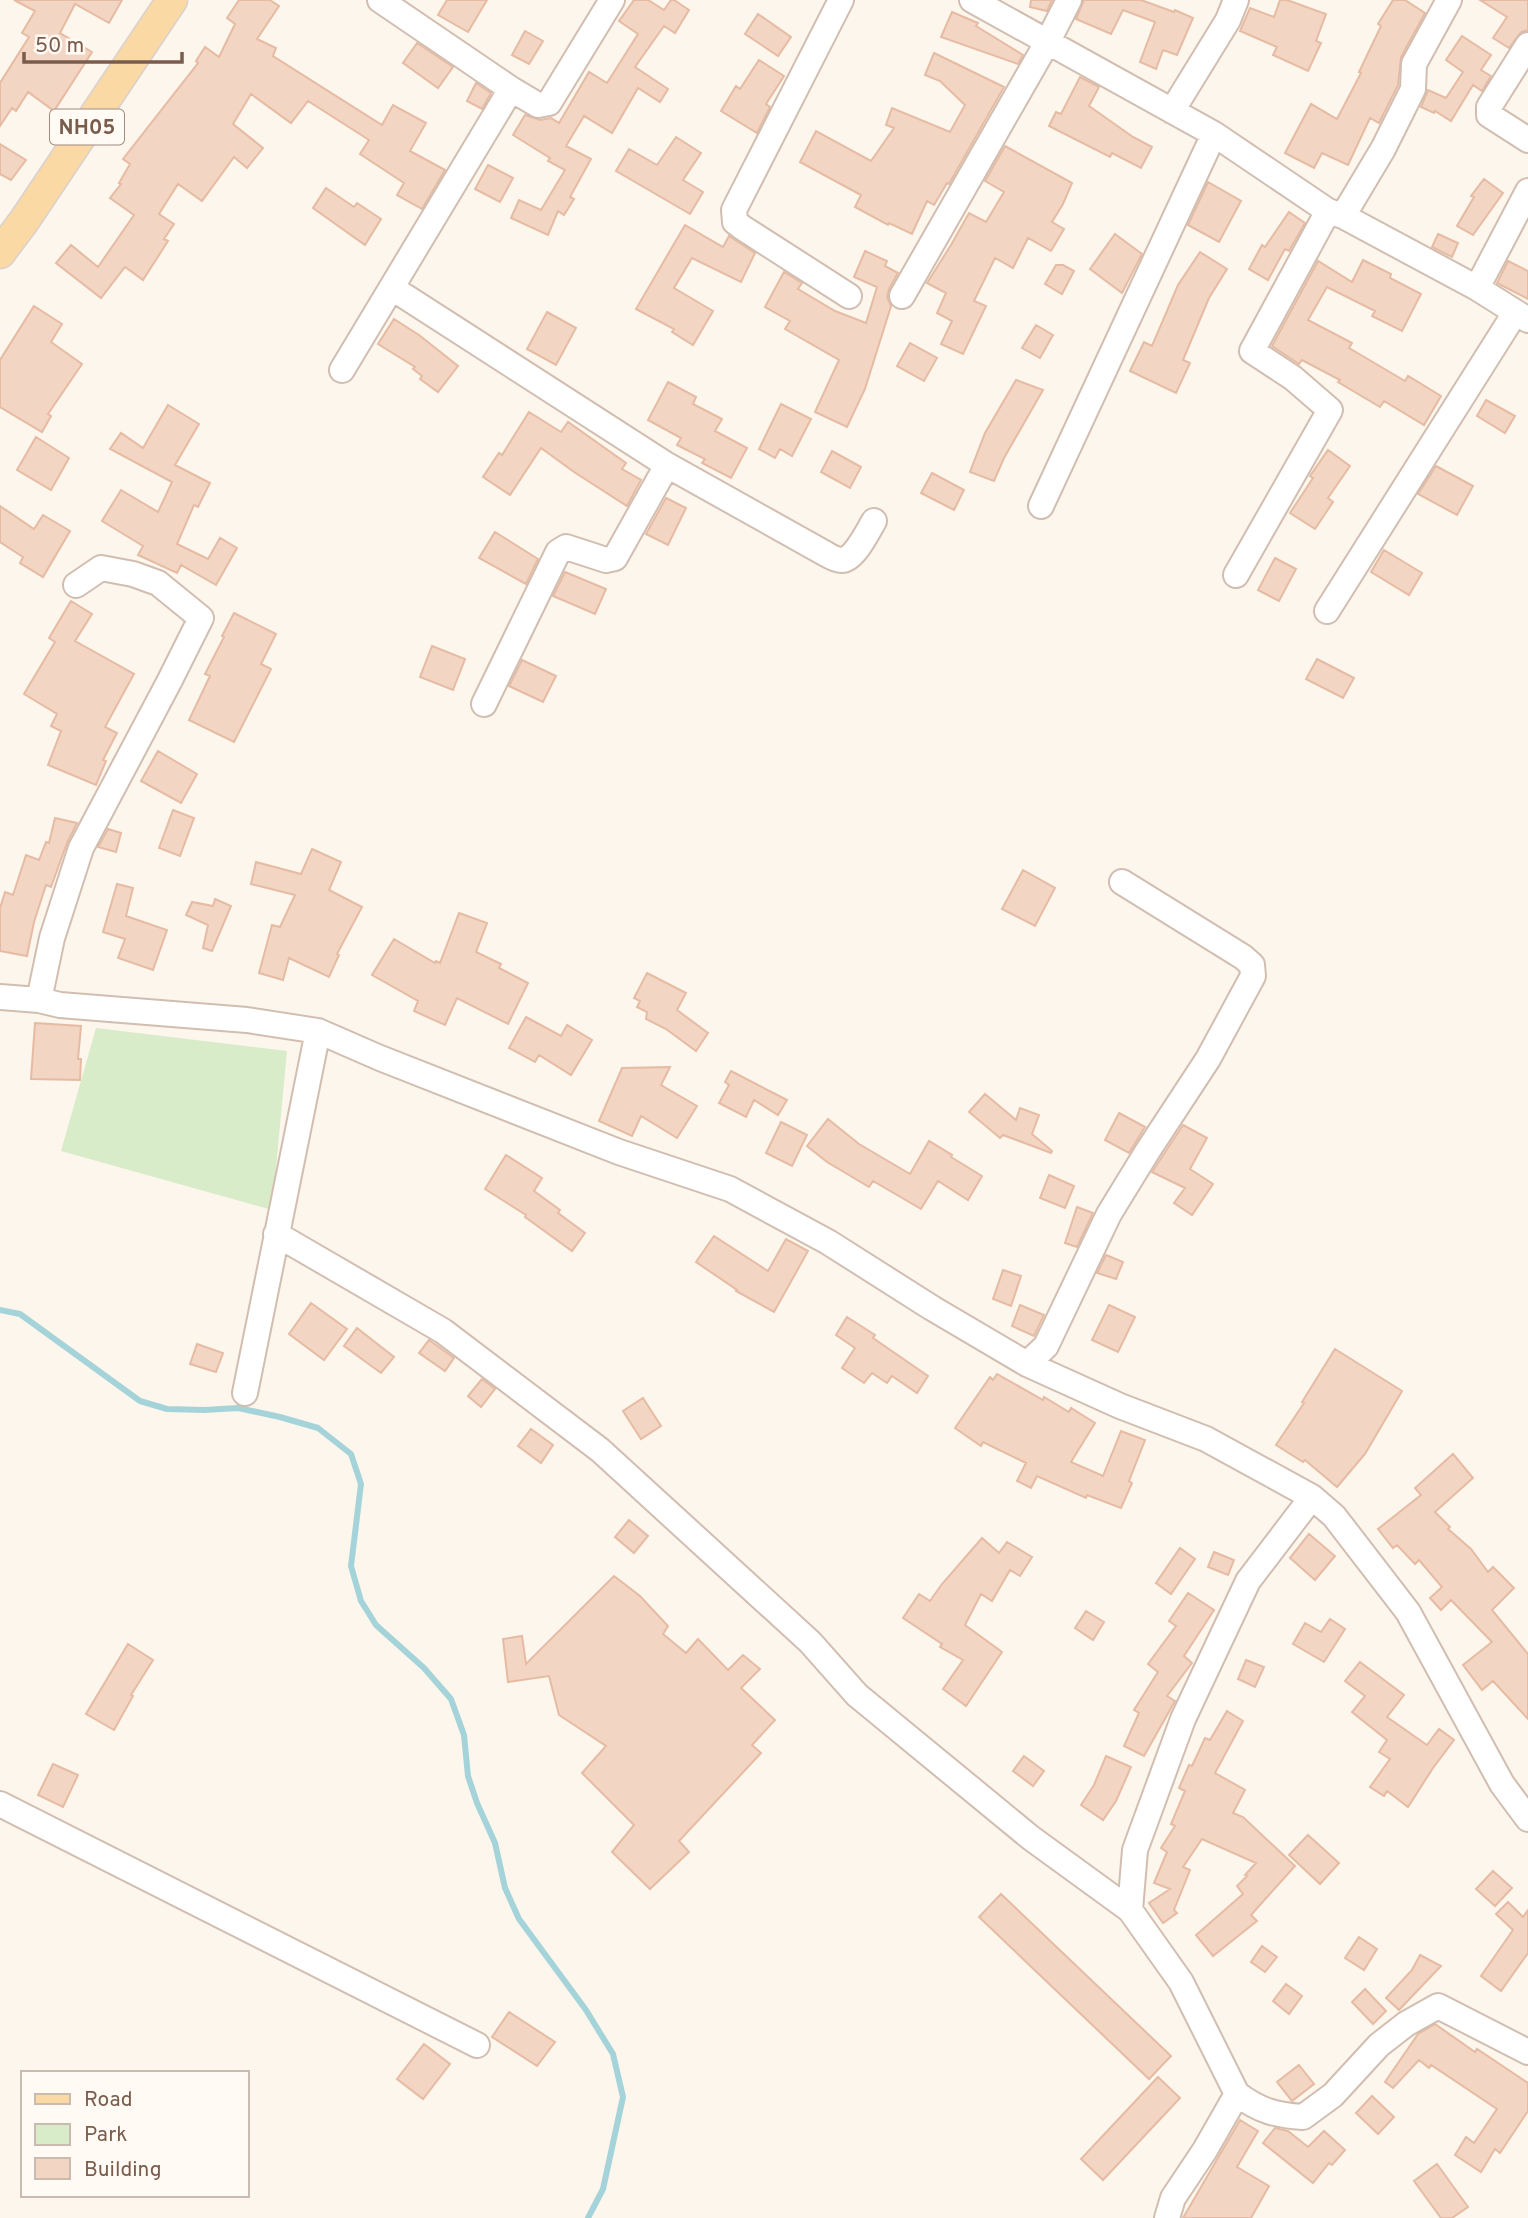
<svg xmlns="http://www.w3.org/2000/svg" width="1528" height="2218" viewBox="0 0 1528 2218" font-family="Overpass,sans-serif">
  <rect width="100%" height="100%" fill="#fdf6ec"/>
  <path fill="#d8ecc9" d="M96,1028L287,1051L272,1210L61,1151Z"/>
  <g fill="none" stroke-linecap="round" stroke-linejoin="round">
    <path stroke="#a5d3da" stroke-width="6" d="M0,1310L20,1314L140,1401L167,1409L204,1410L238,1408L280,1417L318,1428L351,1454L361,1484L351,1566L361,1601L376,1625L424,1668L451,1699L464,1735L468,1776L477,1803L495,1843L505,1888L519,1919L586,2010L613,2054L623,2097L603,2189L588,2218"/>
  </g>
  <path fill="#f3d5c3" stroke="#e6bba3" stroke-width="2" d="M14,0H122L109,23L75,4L60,33L92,52L54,111L28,92L16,111L12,108L0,126V83L29,37L22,33L35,11Z
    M239,0H270L279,6L257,39L276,48L273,56L382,125L393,105L426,123L410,151L445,170L422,209L397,195L404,183L360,154L369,140L308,101L291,123L251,94L233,124L263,148L247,168L234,157L202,201L178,184L159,214L174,224L164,239L168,241L143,280L125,267L101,298L56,263L71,245L98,267L134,215L110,198L121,184L119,183L130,164L123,159L198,63L196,61L205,47L219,57L235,24L227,18Z
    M447,0H487L468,32L438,15Z
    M634,0H648L664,10L671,0H674L689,10L675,33L664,26L635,67L668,89L660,102L638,88L612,133L584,116L566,146L591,159L570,197L574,199L564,215L558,211L548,235L511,218L519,200L541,210L565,170L548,161L550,158L513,135L525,115L540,120L551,118L559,123L589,72L607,83L638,34L619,21Z
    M1031,0H1052L1047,11L1030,7Z
    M1084,0H1141L1174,12L1175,10L1193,18L1177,55L1163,50L1156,69L1140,62L1155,22L1123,10L1111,34L1076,19Z
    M1280,0H1287L1326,14L1316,41L1321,43L1308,71L1273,55L1277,47L1240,31L1250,8L1274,17Z
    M1393,0H1405L1425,13L1401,57L1398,85L1379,123L1370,118L1348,165L1322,153L1314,168L1285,153L1311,104L1337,119L1361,73L1359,72L1381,26L1378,24Z
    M1480,0H1528V30L1521,32L1509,48L1493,38L1507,17Z
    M952,12L978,23L976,26L1023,55L1018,64L941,37Z
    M758,14L791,37L778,56L745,34Z
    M525,31L543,41L529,64L512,55Z
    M1462,36L1491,55L1481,70L1491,76L1482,91L1473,85L1451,121L1435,111L1434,113L1421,107L1428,90L1446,98L1463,72L1446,60Z
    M417,43L453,67L438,88L403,63Z
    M934,53L1004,87L949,184L947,183L934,205L927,201L912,234L889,223L888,225L855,207L861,195L800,162L816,131L871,161L894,128L886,125L892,108L950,132L965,105L940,81L925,75Z
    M759,60L784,76L766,104L770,107L757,133L721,111L736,86L740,89Z
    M1080,77L1099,87L1089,106L1133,137L1152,147L1141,168L1112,153L1110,157L1049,126L1056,112L1061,114Z
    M476,83L491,93L482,109L467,101Z
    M676,137L701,153L683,180L703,192L690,214L616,171L629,149L657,165Z
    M0,144L26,160L11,180L0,174Z
    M1005,146L1072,183L1063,204L1052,222L1064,229L1051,251L1028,238L1013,268L995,258L974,301L986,306L963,354L941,344L952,321L937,313L946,293L927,283L951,245L969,213L986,222L1004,192L985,181Z
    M488,165L513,178L500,202L475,189Z
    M1484,179L1503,193L1473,235L1457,226L1474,197L1471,196Z
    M1208,182L1241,201L1219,242L1188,225Z
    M326,188L354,207L357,203L381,219L365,245L313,208Z
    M1289,212L1305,223L1289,251L1285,249L1268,280L1249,269L1262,245L1265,247Z
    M685,225L723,247L729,236L755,253L741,282L692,258L674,288L713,311L693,345L672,332L674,329L636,309Z
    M1115,234L1142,254L1122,293L1090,269Z
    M1438,234L1458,243L1452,257L1432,247Z
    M865,251L887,261L885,266L898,273L889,289L887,297L891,306L865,389L847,427L815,412L839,360L785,329L790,321L765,307L784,272L802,283L798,289L835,311L866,323L877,287L854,277Z
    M1200,252L1227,269L1209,298L1183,360L1190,363L1176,393L1130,371L1144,342L1152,346L1178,285Z
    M1363,260L1391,274L1390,278L1421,294L1402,331L1372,316L1375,311L1327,287L1308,320L1352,343L1349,348L1405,381L1408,376L1441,396L1424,425L1384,401L1380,407L1338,382L1340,380L1302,360L1299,364L1272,346L1318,261L1352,282Z
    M1508,261L1528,271V299L1497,283Z
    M1056,265H1063L1074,271L1062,294L1045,284Z
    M34,306L62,324L51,342L82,364L48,414L51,416L42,432L0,407V360Z
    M547,312L576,328L556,365L527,349Z
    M394,319L419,335L458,366L438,392L420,379L422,376L413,369L415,367L378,344Z
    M1036,325L1053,335L1040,358L1022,348Z
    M910,343L937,358L924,381L897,366Z
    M1016,380L1043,390L1004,458L994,481L970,472L985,433Z
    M668,382L696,397L693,404L722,419L715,431L747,448L731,478L702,463L705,459L677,445L681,438L648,420Z
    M1486,400L1515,416L1505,433L1477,416Z
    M781,404L811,419L792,456L780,449L775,458L759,449Z
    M168,405L199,424L175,465L210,483L198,507L194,505L177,544L208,559L220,538L237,548L216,585L181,565L177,573L138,555L143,546L102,521L121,490L158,512L172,482L110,449L121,433L143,448Z
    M529,412L561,432L568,422L626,463L622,469L641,480L627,506L574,472L541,448L510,495L483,477L499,453L502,455Z
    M36,437L69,458L51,490L17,470Z
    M1328,450L1350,466L1328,498L1333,502L1315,529L1290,513L1313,478L1310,476Z
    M832,451L861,467L850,488L821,472Z
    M1436,466L1473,486L1457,515L1418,494Z
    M932,473L964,490L954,510L921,493Z
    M666,498L686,508L668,545L646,534Z
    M0,506L34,529L43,515L70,531L43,577L20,563L23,557L0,542Z
    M495,532L538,559L526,584L479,558Z
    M1384,550L1422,573L1409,595L1371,572Z
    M1275,558L1296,569L1279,601L1258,590Z
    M565,572L606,589L595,614L553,596Z
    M71,601L92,614L75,641L134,674L105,727L117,733L103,760L106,761L96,785L48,765L61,731L51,726L57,714L24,694L55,642L49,638Z
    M234,613L276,634L261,664L271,669L234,742L189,720L210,676L205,674L224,637L222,636Z
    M432,646L465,659L453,690L420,677Z
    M1317,659L1354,678L1343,698L1306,679Z
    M522,660L556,676L543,702L509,686Z
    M158,751L197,774L181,803L141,781Z
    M173,810L194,818L180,856L159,848Z
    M55,818L77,823L67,843L51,887L46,885L34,922L27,956L0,951V908L5,892L13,895L26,855L39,860L46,842L49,843Z
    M108,829L121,833L116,852L98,847Z
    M312,849L341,862L329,890L362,907L337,954L339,955L329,977L289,958L283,980L259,973L272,925L280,927L295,895L251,884L256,862L301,874Z
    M1023,870L1055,888L1035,926L1002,909Z
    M117,884L133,888L126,916L167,930L153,970L118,958L125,939L103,932Z
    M215,899L231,906L212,951L203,948L208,925L186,915L192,902L213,906Z
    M459,913L487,923L476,952L501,964L499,968L528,983L508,1024L457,998L445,1025L414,1011L418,1001L372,975L394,939L435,963L436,961L440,963Z
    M647,973L686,993L677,1010L708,1033L696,1051L666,1029L646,1019L647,1012L637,1007L640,1001L634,998Z
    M526,1017L561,1036L567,1025L592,1040L571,1075L539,1055L535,1062L509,1048Z
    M35,1023L81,1026L78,1059H81L80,1080L31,1079Z
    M670,1067L661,1085L697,1106L677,1138L641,1116L632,1136L599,1121L622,1068Z
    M731,1071L787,1100L778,1115L754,1100L746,1117L719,1103L729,1085L725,1082Z
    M985,1094L1016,1120L1020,1108L1039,1115L1032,1134L1052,1151L1051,1153L1003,1135L1000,1138L969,1112Z
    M1119,1113L1145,1127L1129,1153L1105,1140Z
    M828,1119L859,1144L910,1174L929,1141L952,1155L951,1157L982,1176L968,1200L938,1181L921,1209L873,1181L869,1187L827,1162L807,1146Z
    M781,1122L807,1135L792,1166L766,1153Z
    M1183,1125L1207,1138L1190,1169L1213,1184L1192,1215L1174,1203L1185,1188L1152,1172Z
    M506,1155L542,1178L534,1191L560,1210L558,1213L585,1233L572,1251L525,1217L526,1215L485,1189Z
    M1049,1175L1074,1186L1065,1208L1040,1198Z
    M1077,1207L1093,1213L1077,1247L1065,1243Z
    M714,1236L768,1271L786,1239L808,1251L774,1312L736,1291L737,1290L696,1262Z
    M1106,1255L1123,1262L1116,1279L1097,1273Z
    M1003,1270L1021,1276L1011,1306L993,1299Z
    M311,1303L347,1329L324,1360L289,1334Z
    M1020,1305L1044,1315L1034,1336L1012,1326Z
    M1109,1305L1135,1317L1118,1352L1092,1340Z
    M847,1317L875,1335L873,1338L928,1376L917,1393L892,1376L887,1383L872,1373L864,1383L842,1368L855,1348L836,1335Z
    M357,1328L394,1357L381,1373L344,1346Z
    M429,1340L454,1358L445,1371L419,1353Z
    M197,1344L223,1353L216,1372L190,1364Z
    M1335,1349L1402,1391L1365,1454L1337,1487L1305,1460L1303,1462L1276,1445L1304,1403L1302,1402Z
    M997,1374L1043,1400L1044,1397L1069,1412L1071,1408L1095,1423L1071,1462L1103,1476L1121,1431L1145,1440L1129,1481L1132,1483L1121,1508L1087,1495L1086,1498L1037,1476L1031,1488L1017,1481L1026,1463L983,1442L981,1446L955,1428L990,1377L993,1380Z
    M482,1379L495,1389L481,1407L468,1396Z
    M643,1398L661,1426L641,1439L623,1411Z
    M531,1429L553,1445L541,1463L518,1446Z
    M1453,1454L1473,1478L1435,1512L1450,1527L1448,1529L1471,1549L1488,1572L1493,1567L1514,1588L1492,1610L1528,1654V1719L1493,1681L1482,1690L1463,1665L1492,1642L1451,1600L1441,1610L1430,1598L1442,1587L1419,1560L1415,1564L1397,1545L1393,1548L1378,1529L1421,1495L1415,1488Z
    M629,1520L648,1536L634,1553L615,1537Z
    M1309,1534L1335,1556L1315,1580L1290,1558Z
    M982,1538L999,1553L1007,1542L1032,1557L1020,1576L1010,1570L992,1601L981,1594L965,1625L1002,1652L966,1706L943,1689L963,1660L940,1647L942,1644L903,1618L919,1594L930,1601L942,1584Z
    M1180,1548L1195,1559L1171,1594L1156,1583Z
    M1214,1552L1234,1560L1228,1575L1208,1567Z
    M614,1576L640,1596L668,1626L663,1634L686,1653L698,1639L728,1670L743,1655L760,1669L741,1688L775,1720L752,1745L761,1753L679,1841L689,1852L650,1889L612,1852L634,1825L582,1773L606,1746L559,1715L549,1676L508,1682L503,1639L522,1636L526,1664Z
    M1188,1593L1214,1610L1184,1656L1192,1663L1167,1696L1175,1701L1144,1756L1124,1746L1139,1713L1134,1710L1158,1672L1148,1664L1176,1626L1169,1621Z
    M1086,1611L1104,1622L1093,1640L1075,1628Z
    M1330,1619L1345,1629L1324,1662L1293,1644L1305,1623L1321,1632Z
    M128,1644L153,1660L131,1695L133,1696L114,1730L86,1714Z
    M1246,1660L1264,1667L1255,1687L1238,1679Z
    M1360,1662L1404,1695L1387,1717L1427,1745L1439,1729L1454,1740L1433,1768L1408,1807L1387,1791L1384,1796L1370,1787L1390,1759L1379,1752L1387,1740L1352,1712L1365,1696L1345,1681Z
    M1227,1711L1243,1721L1215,1773L1245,1790L1233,1813L1243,1817L1295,1866L1251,1915L1257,1921L1213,1956L1196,1935L1243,1894L1237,1886L1247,1876L1245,1875L1256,1863L1202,1839L1183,1867L1190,1870L1174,1910L1177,1913L1163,1923L1149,1903L1170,1889L1154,1883L1167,1852L1161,1848L1175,1826L1171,1824L1185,1791L1179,1788L1189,1765L1192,1766L1205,1738L1210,1740Z
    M1024,1756L1044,1771L1033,1786L1013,1771Z
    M1106,1756L1131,1767L1116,1801L1103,1820L1081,1805L1094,1785Z
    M53,1764L78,1775L63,1807L38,1795Z
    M1308,1835L1339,1863L1320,1884L1289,1855Z
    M1493,1871L1512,1888L1495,1906L1476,1889Z
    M1001,1894L1171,2056L1149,2079L979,1917Z
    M1508,1902L1523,1917L1528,1910V1953L1501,1991L1481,1976L1513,1930L1496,1914Z
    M1359,1937L1377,1949L1364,1970L1345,1958Z
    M1262,1946L1277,1957L1265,1972L1251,1962Z
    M1420,1955L1441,1966L1399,2010L1386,1998L1412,1970Z
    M1286,1984L1302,1996L1289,2014L1273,2001Z
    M1365,1989L1386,2011L1373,2024L1352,2002Z
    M509,2012L555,2042L537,2066L492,2037Z
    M1435,2024L1475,2052L1477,2049L1528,2083V2111L1500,2153L1495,2149L1481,2172L1455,2155L1466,2137L1474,2143L1497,2109L1431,2065L1429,2068L1419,2060L1393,2088L1385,2082L1418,2034Z
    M424,2044L450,2064L423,2099L397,2079Z
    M1299,2065L1314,2084L1292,2101L1277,2082Z
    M1158,2077L1180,2098L1103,2180L1081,2159Z
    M1372,2096L1394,2117L1378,2134L1356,2113Z
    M1240,2120L1258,2131L1237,2167L1269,2186L1251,2218H1183Z
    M1275,2128L1288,2131L1308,2147L1324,2131L1345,2150L1332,2165L1329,2163L1313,2183L1263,2143Z
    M1437,2164L1468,2207L1452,2218H1441L1414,2181Z"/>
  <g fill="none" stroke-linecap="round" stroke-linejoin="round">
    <defs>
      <path id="minor" d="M841,0L734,210L735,222L743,228L849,296
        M972,0L1214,134L1328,211L1343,216L1477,288L1528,320
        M1528,45L1489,107V115L1528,140
        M511,89L538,105L549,103L612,0
        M1172,111L1228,20L1236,0
        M1343,216L1383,149L1413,89L1414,64L1449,0
        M392,288L667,465L826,554C831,557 836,560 842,560C854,560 868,531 874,521
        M1477,288L1528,191
        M902,296L1048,41L1069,0
        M342,370L511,89L380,0
        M1041,506L1214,134
        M1236,575L1330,410L1293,378L1252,351L1328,211
        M1327,611L1515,313
        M484,704L558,552L566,547L606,560L615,558L667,465
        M0,997L39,1000L60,1005L247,1020L318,1031L380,1058L619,1152L730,1189L828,1242L932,1308L1027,1364L1120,1406L1206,1439L1312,1497L1334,1516L1408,1612L1502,1784L1528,1819
        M39,1000L52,938L81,848L169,682L201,618L158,583L133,574L101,568L76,585
        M276,1234L443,1331L600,1450L810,1642L857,1695L1031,1838L1130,1910
        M1027,1364L1046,1346L1109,1214L1147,1152L1208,1059L1253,976L1252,965L1243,957L1122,882
        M245,1393L318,1031
        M0,1804L477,2045
        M1237,2094C1260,2111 1275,2115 1303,2117L1333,2095L1379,2045L1406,2024L1438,2006L1528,2052
        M1167,2218L1173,2198L1205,2150L1237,2094L1181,1982L1130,1910L1135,1850L1183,1719L1248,1581L1312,1497"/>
      <path id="major" d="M0,253L24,221L172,0"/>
    </defs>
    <use href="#minor" stroke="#d1beb0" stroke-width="28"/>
    <use href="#major" stroke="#dad1cd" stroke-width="33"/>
    <use href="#minor" stroke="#fff" stroke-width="24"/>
    <use href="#major" stroke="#fbd9a5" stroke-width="30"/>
  </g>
  <g text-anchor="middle" stroke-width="6" stroke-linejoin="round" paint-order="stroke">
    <rect fill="#fffaf3" stroke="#a28b7f" stroke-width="2" x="50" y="109.5" width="74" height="35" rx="5"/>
    <g font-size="21" font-weight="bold" fill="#7a5c4d">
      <text x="87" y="134">NH05</text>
    </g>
  </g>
  <rect x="21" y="2071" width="228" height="126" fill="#fffaf3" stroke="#cabbb1" stroke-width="2"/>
  <rect x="35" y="2094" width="35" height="10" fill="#fbd9a5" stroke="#cabbb1" stroke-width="2"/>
  <text x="84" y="2106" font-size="21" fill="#7a5c4d">Road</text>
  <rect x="35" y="2124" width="35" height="21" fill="#d8ecc9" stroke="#cabbb1" stroke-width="2"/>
  <text x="84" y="2141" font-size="21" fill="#7a5c4d">Park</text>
  <rect x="35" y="2158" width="35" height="21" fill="#f3d5c3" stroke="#cabbb1" stroke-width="2"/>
  <text x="84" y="2176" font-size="21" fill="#7a5c4d">Building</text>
  <path d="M24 52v10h158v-10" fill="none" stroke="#7a5c4d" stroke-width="3.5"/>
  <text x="35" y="52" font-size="21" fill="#7a5c4d" stroke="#fffaf3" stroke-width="5" paint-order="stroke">50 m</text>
</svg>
